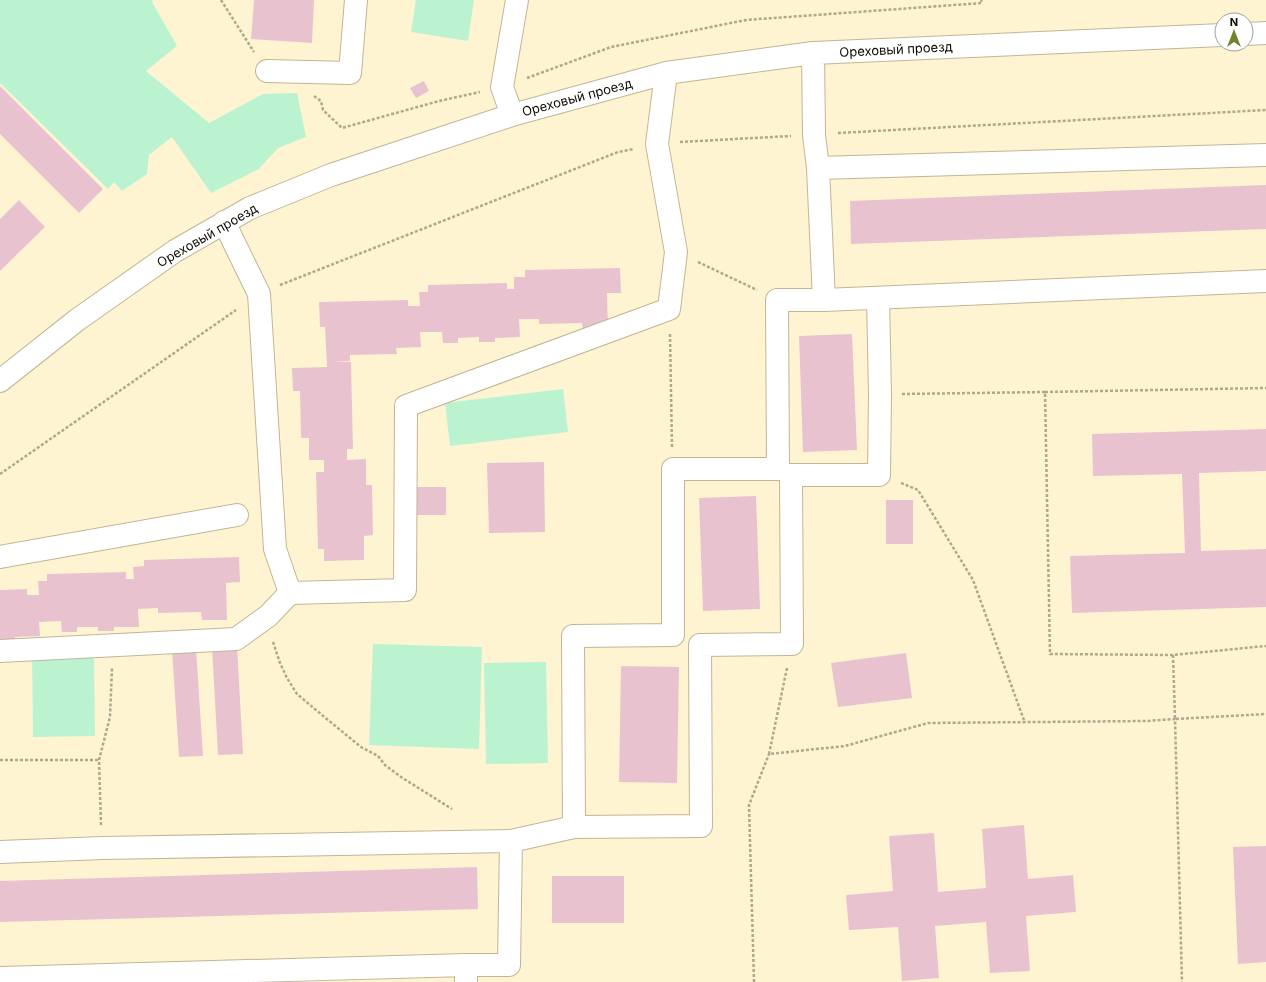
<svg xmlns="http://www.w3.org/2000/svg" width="1266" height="982" viewBox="0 0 1266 982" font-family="Inter,sans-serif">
  <rect width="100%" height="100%" fill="#fef4d2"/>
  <path fill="#bbf3d1" d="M0,0H153L152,2L177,46L146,71L209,123L263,94L297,93L306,137L278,148L259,169L211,193L172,137L149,155L147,174L122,191L114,182L108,189L0,83Z
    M416,0H474L468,41L411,32Z
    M563,389L568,432L450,446L445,403Z
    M373,644L482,647L479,749L369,745Z
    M94,655L95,736L33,737L32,656Z
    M546,662L548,763L486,764L484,663Z"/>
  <path fill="#e8c3cf" d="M254,0H314L312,43L251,39Z
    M424,81L429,91L416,98L410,88Z
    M0,86L103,189L79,213L0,134Z
    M1266,185V229L851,244L850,201Z
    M19,200L45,227L0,271V219Z
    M620,268L621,293H607L608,330L583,331L582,323L539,324V319H519L520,337L495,338V342H479V337L458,338V343H443L442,332H420L421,347L396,348L397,354L350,355V361L332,362H351L353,449H347V460L366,459V485H372L373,535L364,536V560L324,561V549H318L316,472H324V460H309V438H301L300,391H293L292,368L327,367L325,327H320L319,302L408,300V306H420L419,292H428V285L507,283V289H514V277H525V270Z
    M852,334L857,450L803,452L799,336Z
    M1266,429V471L1199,473L1201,551L1266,549V607L1072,613L1070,556L1185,553L1182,474L1093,476L1092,434Z
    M544,462L545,532L489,533L487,463Z
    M408,487H446V515H408Z
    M756,496L760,609L703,611L699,498Z
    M886,500H913V544H886Z
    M239,557L240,582L226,583L227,620H202L201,612L158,613V608L138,609L139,627H114V631H98V627H77V632H62L61,621L39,622L40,636L15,637L16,643H0V590L27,589V595H39L38,581H47V574L126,572V579H134L133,567L144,566V560Z
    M237,646L243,754L218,755L212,647Z
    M196,649L203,756L179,757L172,650Z
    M906,653L912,698L838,707L831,663Z
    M621,666L679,667L677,783L619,782Z
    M1024,825L1028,879L1073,875L1076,912L1026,916L1030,971L990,973L986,922L935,926L939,978L902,981L898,927L849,930L846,895L893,891L889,836L934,833L938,892L986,888L982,829Z
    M1266,846V962L1238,964L1233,847Z
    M477,867L478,909L0,922V881Z
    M552,876H624V923H552Z"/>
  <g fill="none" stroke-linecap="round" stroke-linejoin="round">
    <defs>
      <path id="minor" d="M1246,34L1266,33
        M813,53L814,135L818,168L824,300L1266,281
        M267,71L350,73L356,0
        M512,115L502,87L517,0
        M818,168L1266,155
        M824,300H777L778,469H673V635L573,636L574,827L701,826L700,645L792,644L791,475H879L880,394L878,298
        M0,381L77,320L175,251L250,208L331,175L512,115L666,73L813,53L1222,35
        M0,557L237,515
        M290,593L405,590L406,406L669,309L676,252L657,144L666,73
        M0,651L236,639L268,616L290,593L275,549L259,294L224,222
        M0,852L103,848L511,841L574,827
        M466,965H509L511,841
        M0,978L466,965V982"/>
    </defs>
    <use href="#minor" stroke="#c0b695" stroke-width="24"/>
    <path stroke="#afa78e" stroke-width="2.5" stroke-dasharray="3 2" stroke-linecap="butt" d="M221,0L254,52
      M527,78L611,47L746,20L982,3L981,0
      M314,96L321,101L323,110L342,128L439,101L480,92
      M838,133L1266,110
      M680,142L791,136
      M698,262L757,290
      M280,285L618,152L634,149
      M670,334L672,447
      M1045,392L1266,388
      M902,394L1045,392L1050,654L1173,655L1266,646
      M0,474L236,310
      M901,483L918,490L973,580L1025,723
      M273,642L280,663L287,678L297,694L328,720L361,747L378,756L385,765L401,777L452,809
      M1173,655L1175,719L1266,714
      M787,668L769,754L845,746L928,723L1146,721L1175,719L1182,982
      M0,760H99
      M101,825L99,760L110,717L112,668
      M754,982L749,805L769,754"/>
    <use href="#minor" stroke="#fff" stroke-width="22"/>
  </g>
  <g text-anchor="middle" stroke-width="3" stroke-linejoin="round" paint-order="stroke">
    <g font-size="13" fill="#0f0c03" stroke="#fff">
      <text transform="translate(896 49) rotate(-3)" y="5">Ореховый проезд</text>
      <text transform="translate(577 97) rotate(-15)" y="5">Ореховый проезд</text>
      <text transform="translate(207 235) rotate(-30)" y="5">Ореховый проезд</text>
    </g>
  </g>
  <g transform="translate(1234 32)"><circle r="19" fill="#ffffff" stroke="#9f9e9a"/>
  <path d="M0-3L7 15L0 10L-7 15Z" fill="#718231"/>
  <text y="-6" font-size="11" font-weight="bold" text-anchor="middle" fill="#0f0c03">N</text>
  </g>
</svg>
